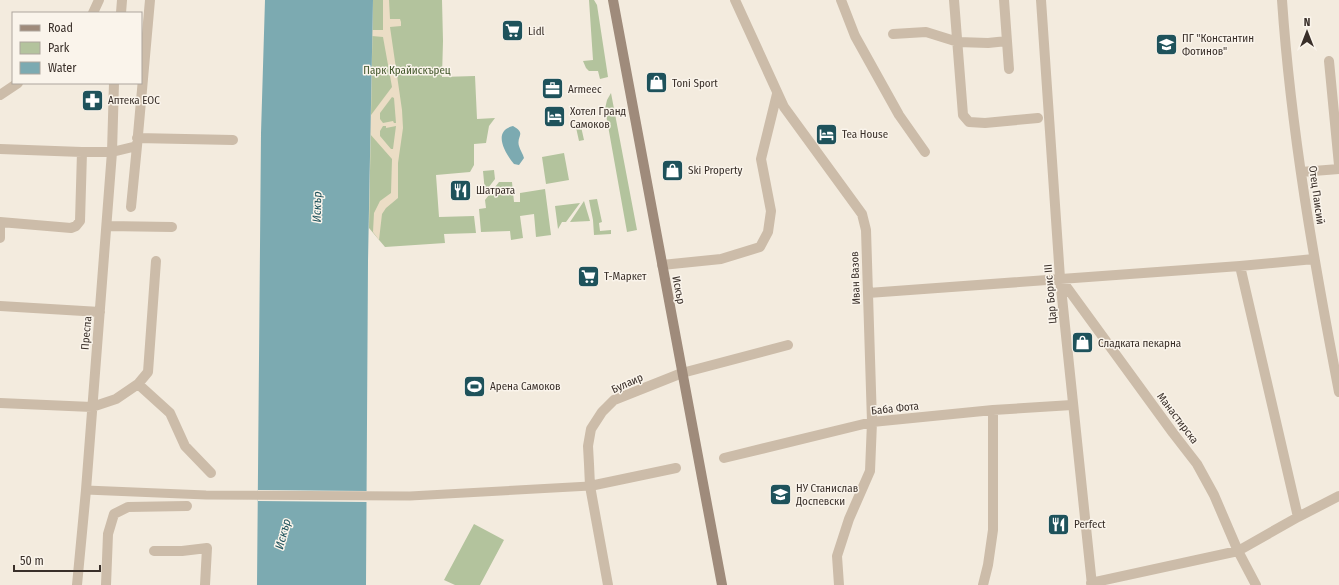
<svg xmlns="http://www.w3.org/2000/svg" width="1339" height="585" viewBox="0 0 1339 585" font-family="'Fira Sans Condensed',sans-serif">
  <rect width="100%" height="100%" fill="#f3ebde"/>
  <path fill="#b3c39d" d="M373,0H442L443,41L442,77L475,76L477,119L495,118L489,126L486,143L474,144V165L470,172L436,175L439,217L474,216L476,233L444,234L445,243L385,247L369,228Z
    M589,0H594L597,5L608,77L600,79L598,71H589L586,68L583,61L593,60Z
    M611,93L637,230L627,232L605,109L607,100Z
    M580,122L584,140L579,141L575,123Z
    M564,153L569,180L546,184L542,157Z
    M494,170L495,179L485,192L483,171Z
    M499,182H512L514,202H520V193L545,189L551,235L536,237L534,214L520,216L523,238L511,240L510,231L481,232L479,209L486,208L485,200Z
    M597,199L602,222L599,223L600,231L611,230V234L594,235L593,220L589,200Z
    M584,201L590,221L570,222Z
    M580,203L566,222H562L558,229L555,206Z
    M474,524L504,540L480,585H455L444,580Z"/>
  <path fill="#ebddc5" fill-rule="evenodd" d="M383,0H389L390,19H400L401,22V26L390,27L402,110L403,128L398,163V198L386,208L382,214L379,240L373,232L374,213L380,201L391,193L392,159L370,134L371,115L392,87L383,37L372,36V30H383ZM392,97L394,98L396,123H394L393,121L383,123L380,119V113ZM383,126H386V128L396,126L393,149H391L380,136V131Z"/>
  <path fill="#7caab1" d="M265,0H373L368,261L366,585H257L261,133Z
    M513,126C527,134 516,136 519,146C520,150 523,154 524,158L519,165L514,164C505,153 492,131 513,126Z"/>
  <path fill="#f3ebde" d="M258,490L367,491V502L258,501Z"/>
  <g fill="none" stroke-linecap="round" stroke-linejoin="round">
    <path stroke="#ccbca9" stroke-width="9" d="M86,490L206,495L410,496L590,486"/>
    <path stroke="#ccbca9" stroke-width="10" d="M735,0L784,107L862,214L866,230L872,422L870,471L849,519L837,556L839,585
      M841,0L855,36L899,115L925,152
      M954,0L963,115L969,122L985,123L1038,118
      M1004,0L1009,69
      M1041,0L1060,278L1092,585
      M1282,0C1291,132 1314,262 1339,392
      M93,13L99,0
      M121,13L122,0
      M893,34L926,32L958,42L988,43L1007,41
      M1329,61L1339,165
      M0,95L18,83
      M137,138L233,140
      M0,149L82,152
      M1301,172L1339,169
      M131,207L137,146
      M0,222L71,228L76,226L80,221L82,152H112L137,146L150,0
      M0,222V238
      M107,226L172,227
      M662,265L721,259L760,247L768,232L771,211L761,159L777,94
      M1240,266L1298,517
      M1060,278L1173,433L1197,464L1214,495L1238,551L1256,585
      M868,293L1240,266L1314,259
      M0,306L100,312
      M138,384L170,413L185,446L211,473
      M0,403L92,407L116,399L138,384L148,372L156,261
      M724,458L872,422L993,410L1072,405
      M590,486L676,468
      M154,551H182L207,548L205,585
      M1091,583L1238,551L1298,517L1339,496
      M77,585L86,490L112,152L114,83
      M106,585L108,534L114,514L128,507L187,506
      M608,585L590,486L589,464L588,446L591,429L602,412L614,400L682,373L788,345
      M983,585L988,565L993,530V410"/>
    <path stroke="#9f8b7b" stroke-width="10" d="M613,0L722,585"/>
  </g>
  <defs>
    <symbol id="supermarket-square" viewBox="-11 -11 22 22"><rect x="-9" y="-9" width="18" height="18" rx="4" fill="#1e525b" stroke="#faf4eb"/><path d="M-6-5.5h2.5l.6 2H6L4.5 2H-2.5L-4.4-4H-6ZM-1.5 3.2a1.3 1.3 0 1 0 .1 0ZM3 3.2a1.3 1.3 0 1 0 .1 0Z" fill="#fff"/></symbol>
    <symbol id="school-square" viewBox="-11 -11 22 22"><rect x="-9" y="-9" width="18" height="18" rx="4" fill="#1e525b" stroke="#faf4eb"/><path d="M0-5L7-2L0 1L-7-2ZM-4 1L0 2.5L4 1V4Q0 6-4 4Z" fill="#fff"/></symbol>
    <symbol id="shop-square" viewBox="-11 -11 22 22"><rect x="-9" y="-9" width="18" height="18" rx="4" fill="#1e525b" stroke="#faf4eb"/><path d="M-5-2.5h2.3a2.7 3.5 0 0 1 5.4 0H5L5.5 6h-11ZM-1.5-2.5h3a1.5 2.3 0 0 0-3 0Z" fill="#fff"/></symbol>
    <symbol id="office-square" viewBox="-11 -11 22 22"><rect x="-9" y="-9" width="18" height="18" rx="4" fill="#1e525b" stroke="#faf4eb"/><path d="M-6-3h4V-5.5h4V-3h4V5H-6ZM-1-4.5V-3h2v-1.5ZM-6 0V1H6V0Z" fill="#fff"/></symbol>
    <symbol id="pharmacy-square" viewBox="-11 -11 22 22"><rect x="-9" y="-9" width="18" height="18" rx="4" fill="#1e525b" stroke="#faf4eb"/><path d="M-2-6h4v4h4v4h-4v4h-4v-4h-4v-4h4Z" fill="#fff"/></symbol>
    <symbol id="hotel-square" viewBox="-11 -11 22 22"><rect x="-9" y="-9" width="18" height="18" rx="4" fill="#1e525b" stroke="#faf4eb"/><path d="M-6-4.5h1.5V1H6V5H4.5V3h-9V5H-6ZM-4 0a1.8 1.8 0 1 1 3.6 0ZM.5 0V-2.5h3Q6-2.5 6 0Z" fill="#fff"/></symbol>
    <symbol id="restaurant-square" viewBox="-11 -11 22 22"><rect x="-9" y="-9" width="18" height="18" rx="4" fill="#1e525b" stroke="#faf4eb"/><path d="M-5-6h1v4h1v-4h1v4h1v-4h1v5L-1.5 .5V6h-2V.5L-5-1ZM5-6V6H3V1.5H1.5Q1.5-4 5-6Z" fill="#fff"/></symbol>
    <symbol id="stadium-square" viewBox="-11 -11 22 22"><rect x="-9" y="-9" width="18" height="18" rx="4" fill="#1e525b" stroke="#faf4eb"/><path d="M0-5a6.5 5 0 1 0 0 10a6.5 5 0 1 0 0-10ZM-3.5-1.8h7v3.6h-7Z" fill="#fff"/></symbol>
  </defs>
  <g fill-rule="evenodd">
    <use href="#supermarket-square" x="500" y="18" width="25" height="25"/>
    <use href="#school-square" x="1154" y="32" width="25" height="25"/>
    <use href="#shop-square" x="644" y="70" width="25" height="25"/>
    <use href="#office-square" x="540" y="76" width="25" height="25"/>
    <use href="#pharmacy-square" x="80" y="88" width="25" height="25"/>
    <use href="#hotel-square" x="542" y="104" width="25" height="25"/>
    <use href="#hotel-square" x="814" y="122" width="25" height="25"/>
    <use href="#shop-square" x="660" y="158" width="25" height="25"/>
    <use href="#restaurant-square" x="448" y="178" width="25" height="25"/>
    <use href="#supermarket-square" x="576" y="264" width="25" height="25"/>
    <use href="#shop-square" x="1070" y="330" width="25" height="25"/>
    <use href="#stadium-square" x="462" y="374" width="25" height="25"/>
    <use href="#school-square" x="768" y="482" width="25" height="25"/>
    <use href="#restaurant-square" x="1046" y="512" width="25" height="25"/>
  </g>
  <g text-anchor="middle" stroke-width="3" stroke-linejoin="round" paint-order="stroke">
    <g font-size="11" fill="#392f29" stroke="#faf4eb" text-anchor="start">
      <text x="528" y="35">Lidl</text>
      <text x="1182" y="42">ПГ "Константин<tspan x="1182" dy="13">Фотинов"</tspan></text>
      <text x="672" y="87">Toni Sport</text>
      <text x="568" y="93">Armeec</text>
      <text x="108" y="104">Аптека ЕОС</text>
      <text x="570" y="115">Хотел Гранд<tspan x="570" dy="13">Самоков</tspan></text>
      <text x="842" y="138">Tea House</text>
      <text x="688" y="174">Ski Property</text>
      <text x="476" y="194">Шатрата</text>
      <text x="604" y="280">Т-Маркет</text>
      <text x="1098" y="347">Сладката пекарна</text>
      <text x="490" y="390">Арена Самоков</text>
      <text x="796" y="492">НУ Станислав<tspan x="796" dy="13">Доспевски</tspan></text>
      <text x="1074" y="528">Perfect</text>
    </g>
    <g font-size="11" fill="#44582d" stroke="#faf4eb">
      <text x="407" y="74">Парк Крайискърец</text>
    </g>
    <g font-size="11" fill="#392f29" stroke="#faf4eb">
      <text transform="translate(1317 195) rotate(82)" y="4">Отец Паисий</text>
      <text transform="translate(855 278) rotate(-92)" y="4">Иван Вазов</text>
      <text transform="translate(679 290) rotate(79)" y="4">Искър</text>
      <text transform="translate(1050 294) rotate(-95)" y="4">Цар Борис III</text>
      <text transform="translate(86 333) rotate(-85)" y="4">Преспа</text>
      <text transform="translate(627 383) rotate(-24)" y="4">Булаир</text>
      <text transform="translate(895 408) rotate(-6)" y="4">Баба Фота</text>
      <text transform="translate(1178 418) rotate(53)" y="4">Манастирска</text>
    </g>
    <g font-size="12" font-style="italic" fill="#1e525b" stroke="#faf4eb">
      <text transform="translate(317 207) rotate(-89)" y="4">Искър</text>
      <text transform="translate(283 534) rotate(-75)" y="4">Искър</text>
    </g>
  </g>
  <rect x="12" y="12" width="130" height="72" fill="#faf4eb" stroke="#ada59d"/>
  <rect x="20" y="25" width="20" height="6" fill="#9f8b7b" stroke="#ada59d"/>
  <text x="48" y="32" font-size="12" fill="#392f29">Road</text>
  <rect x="20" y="42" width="20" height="12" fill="#b3c39d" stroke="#ada59d"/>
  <text x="48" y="52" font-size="12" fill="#392f29">Park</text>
  <rect x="20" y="62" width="20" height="12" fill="#7caab1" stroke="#ada59d"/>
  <text x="48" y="72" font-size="12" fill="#392f29">Water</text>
  <g transform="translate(1307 32)" stroke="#faf4eb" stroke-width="3" paint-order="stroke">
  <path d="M0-3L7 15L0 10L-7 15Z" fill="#392f29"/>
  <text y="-6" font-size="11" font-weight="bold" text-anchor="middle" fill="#392f29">N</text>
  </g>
  <path d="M14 565v6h86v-6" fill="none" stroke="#392f29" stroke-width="2"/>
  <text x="20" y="565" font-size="12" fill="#392f29" stroke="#faf4eb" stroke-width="3" paint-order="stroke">50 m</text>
</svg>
